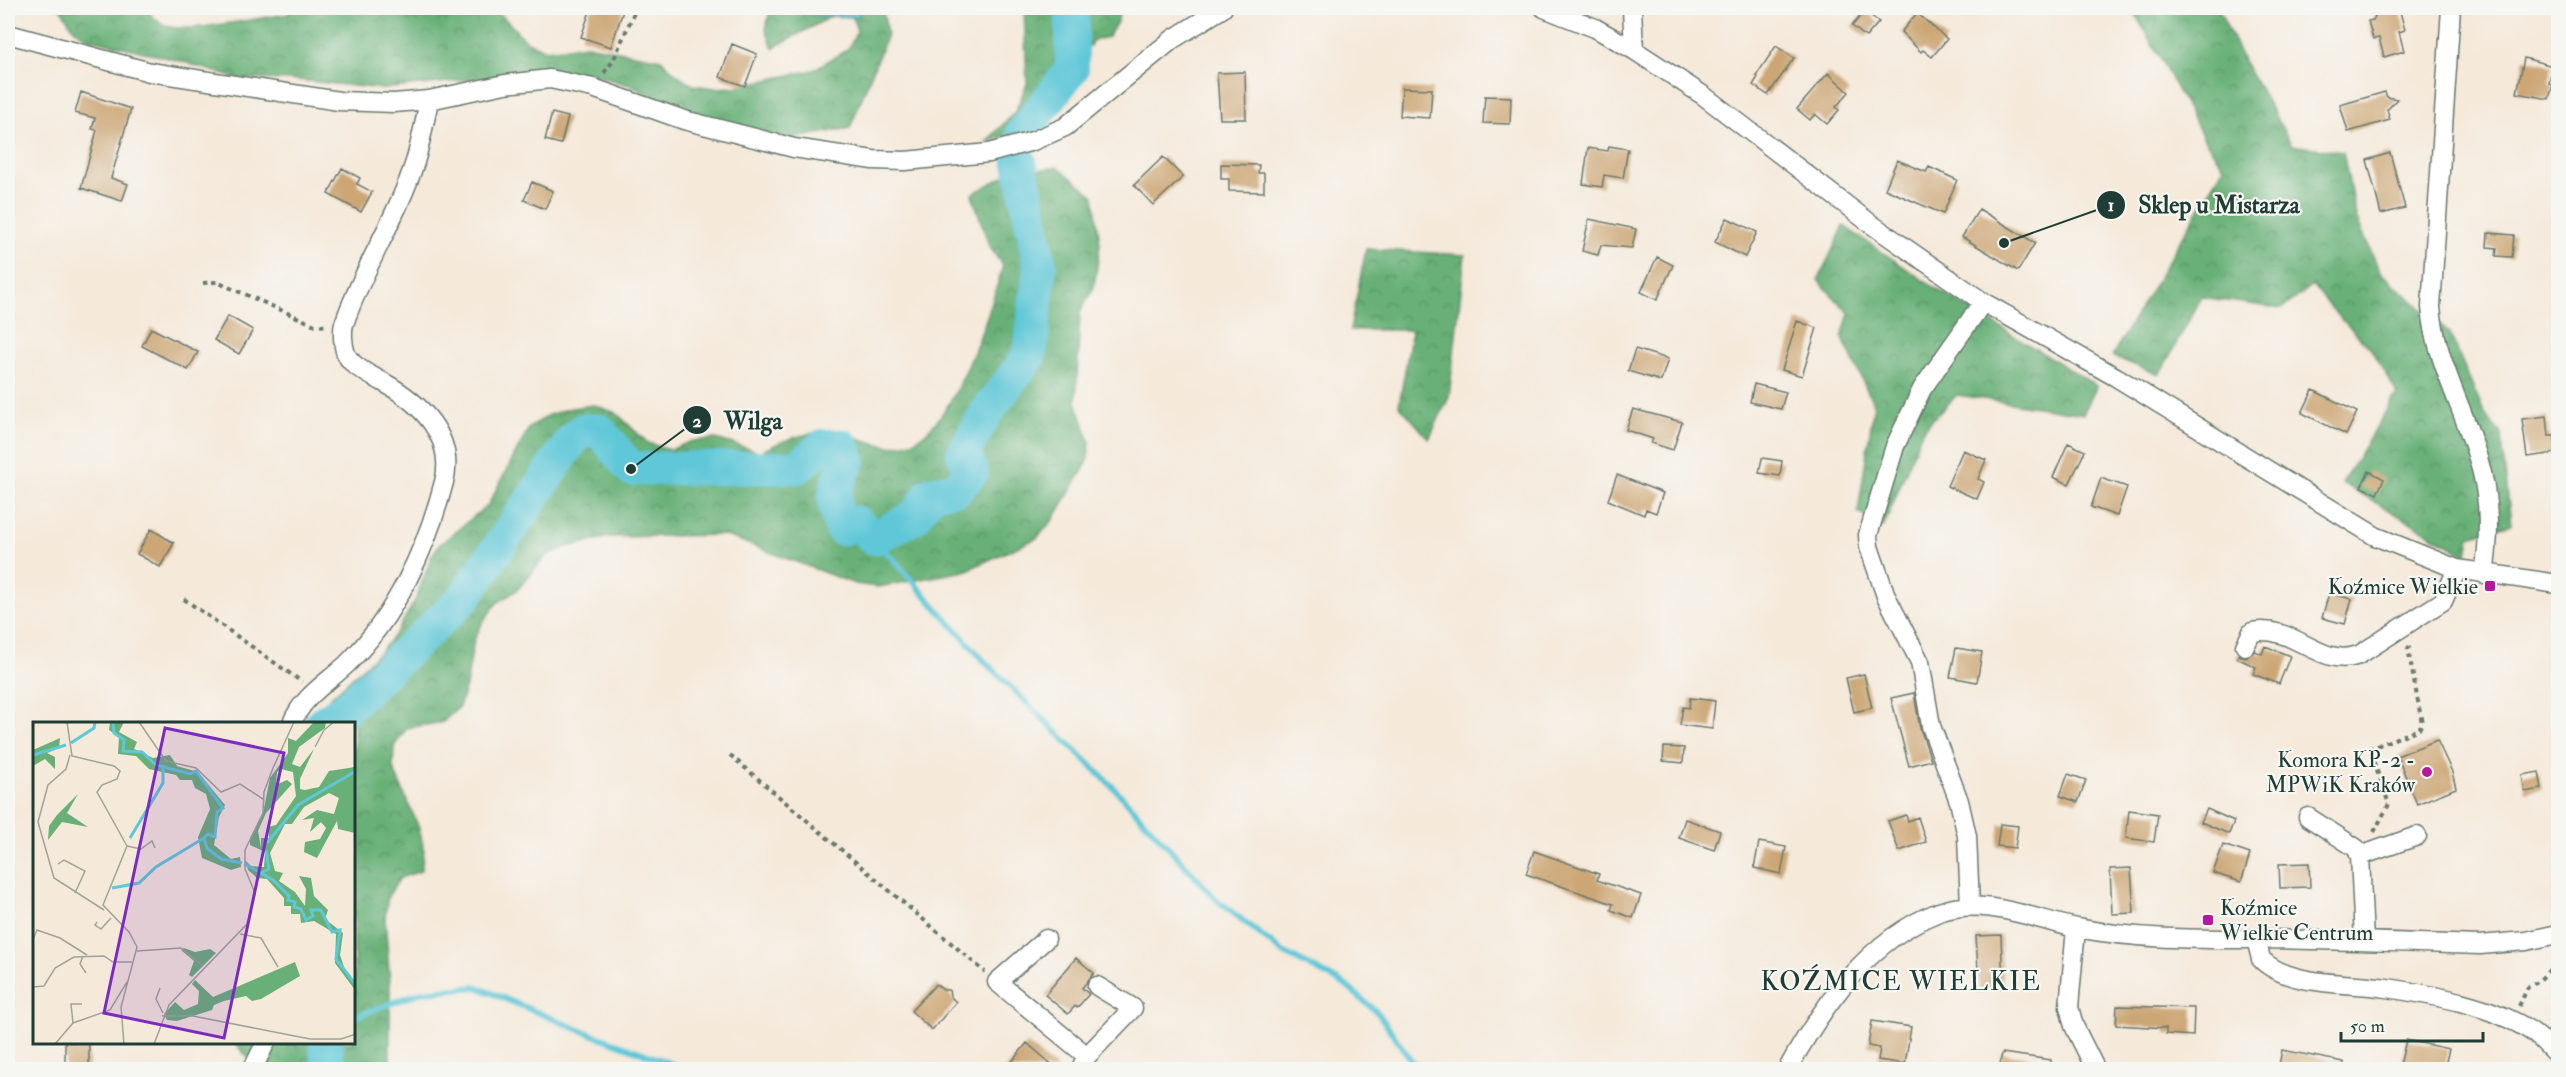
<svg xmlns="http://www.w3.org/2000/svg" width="2566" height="1077" viewBox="0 0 2566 1077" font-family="'IM FELL Double Pica',serif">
  <defs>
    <pattern id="forest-crowns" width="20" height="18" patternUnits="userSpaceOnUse" patternTransform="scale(1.5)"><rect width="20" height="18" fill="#68b077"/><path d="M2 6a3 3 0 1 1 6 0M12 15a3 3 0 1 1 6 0" fill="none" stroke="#559062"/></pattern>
  </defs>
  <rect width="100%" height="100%" fill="#f6f6f2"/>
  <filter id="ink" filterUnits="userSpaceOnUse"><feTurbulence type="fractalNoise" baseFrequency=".0167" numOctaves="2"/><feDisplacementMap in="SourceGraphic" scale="12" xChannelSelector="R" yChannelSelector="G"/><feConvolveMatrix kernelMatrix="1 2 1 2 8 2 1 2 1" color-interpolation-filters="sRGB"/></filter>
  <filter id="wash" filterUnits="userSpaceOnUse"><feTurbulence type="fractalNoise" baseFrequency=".008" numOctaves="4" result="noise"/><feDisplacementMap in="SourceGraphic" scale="24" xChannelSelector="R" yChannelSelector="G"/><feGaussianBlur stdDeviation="1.35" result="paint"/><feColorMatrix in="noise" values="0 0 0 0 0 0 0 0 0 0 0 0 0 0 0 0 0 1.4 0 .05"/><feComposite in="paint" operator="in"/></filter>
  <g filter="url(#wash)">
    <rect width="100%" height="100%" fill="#f5e9da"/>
    <path fill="url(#forest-crowns)" stroke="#447656" stroke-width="1.5" d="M60,8H147C150,16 158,23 167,26C185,34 265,16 289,14L290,8H495L526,41L546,50L587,45L661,59L676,74L693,85L715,88L734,87L813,70L848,49L857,31L850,9L830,17L773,48L766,30L770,8H883L887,35L850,128L790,139L688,114L632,86L591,74L550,71L383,89L297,80L239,79L180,61L87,38L74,29Z
      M1024,8H1121L1117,22L1108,37L1093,40L1085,55L1084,72L1066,100L1026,129L986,142L1015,112L1027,84Z
      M2132,8H2218L2245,64L2292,145L2343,152L2356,217L2380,272L2449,332L2485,414L2501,434L2511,524L2470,536L2467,555L2342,483L2397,393L2370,348L2332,309L2313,285L2282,309L2202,297L2159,375L2112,356L2224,167L2206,142Z
      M1058,167L1094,196L1100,244L1094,287L1080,312L1076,402L1090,442L1087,463L1053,520L1037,538L965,571L878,587L855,584L724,535L610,537L566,547L546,556L517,590L497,603L484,620L474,640L466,686L459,707L443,722L407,728L394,746L393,768L419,828L424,850L421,871L400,878L388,896L385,918L390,983V1069H258L235,1043L354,1042V723H310L318,709L380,652L396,633L415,601L432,555L439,545L488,505L529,428L549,415L571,408L594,405L616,413L648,443L670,450L692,441L716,439L760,452C784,439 821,426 847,434C861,438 876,446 891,446C898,445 912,443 917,439C958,416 990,310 1003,266L989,246L972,194L1008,174Z
      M1844,226L1935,288L2097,386L2083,414L1957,395L1923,429L1883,528L1858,512L1874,405L1842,337L1849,313L1818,280Z
      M1366,249L1465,255L1449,397L1429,439L1399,405L1412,330H1350Z"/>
    <path fill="#5ec7d8" stroke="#3e8286" stroke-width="1.5" d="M803,8H859V17L802,15Z"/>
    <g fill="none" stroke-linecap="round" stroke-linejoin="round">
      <path stroke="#5ec7d8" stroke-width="6" d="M874,538L985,662L1113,787L1217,900L1281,951L1344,984L1378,1013L1418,1070
        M354,1017L422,992L477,987L577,1029L689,1070"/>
      <path stroke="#5ec7d8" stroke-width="34" d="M1023,133L1072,69V8
        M322,723L346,708L463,599L573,439L584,430L600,431L631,469L798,467L823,446H843L849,461C834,487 830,501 842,529L857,523L874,538L915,517L931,493L956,489L972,472L963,454L986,413L1030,355L1040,266L1020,162
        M326,1042L328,1070"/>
    </g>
    <g id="blocks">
      <path fill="#cca674" d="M591,8H624L611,47L581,37Z
        M2379,8H2399L2405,30L2399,32L2404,51L2384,57L2379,38L2373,39L2368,21L2373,20Z
        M1865,11L1879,22L1866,37L1852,26Z
        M1917,13L1947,39L1932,57L1923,50L1921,52L1901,32Z
        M732,44L757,54L745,86L720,77Z
        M1776,46L1794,58L1768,95L1753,85L1758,77L1756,76Z
        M2524,58L2553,66L2549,83L2553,85L2549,99L2517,93Z
        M1245,72L1246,119H1220L1217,73Z
        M1828,73L1849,92L1836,107L1839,110L1827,124L1815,114L1810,120L1797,109Z
        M1402,88L1432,89L1430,118L1400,116Z
        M81,92L131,109L111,178L128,184L122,201L81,188L97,130L92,129L95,118L75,113Z
        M2385,92L2387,97L2397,99L2387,110L2390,120L2348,132L2340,105Z
        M1485,96L1511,97L1510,124L1483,123Z
        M552,113L568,117L561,144L545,140Z
        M1609,146L1628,149L1623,178L1604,175L1602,187L1583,184L1588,148L1608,151Z
        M2390,153L2405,208L2381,214L2367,160Z
        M1163,157L1183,177L1153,205L1134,185Z
        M1897,160L1926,172L1929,167L1957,180L1943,214L1885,189Z
        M1221,164L1259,165L1258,173H1264V192L1229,191V179H1221Z
        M342,168L360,178L357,184L372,192L361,212L328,194Z
        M532,182L553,191L545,209L524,200Z
        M1979,209L2035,243L2018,271L1962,237Z
        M1727,218L1757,232L1745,257L1715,242Z
        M1589,219L1636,229L1632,248L1601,245L1598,255L1582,251Z
        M2488,233L2514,235L2512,257L2496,256L2497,248L2487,247Z
        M1657,257L1673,265L1657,300L1641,292Z
        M228,316L253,330L239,354L214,340Z
        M1797,321L1817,328L1802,376L1782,370Z
        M151,328L198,352L188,370L142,346Z
        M1635,349L1668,359L1661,381L1628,371Z
        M1754,384L1786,392L1781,409L1750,402Z
        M2313,390L2357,412L2346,435L2302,413Z
        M1633,409L1682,422L1673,450L1651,443L1653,439L1626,430Z
        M2547,416L2549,436H2554L2556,453L2527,457L2522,419Z
        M2068,443L2085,451L2069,484L2053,477Z
        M1963,450L1986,460L1978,479L1984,482L1977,499L1947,486Z
        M1762,458L1782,461L1780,476L1759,473Z
        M2369,471L2384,479L2377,494L2361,487Z
        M1617,475L1663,493L1656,513L1646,509L1644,515L1608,500Z
        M2101,478L2127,487L2117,516L2091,507Z
        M151,529L174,543L160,567L137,554Z
        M2329,593L2352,599L2345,624L2322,618Z
        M2265,646L2290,656L2279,684L2253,674L2256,667L2237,658L2238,655L2246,657L2255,651L2262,654Z
        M1956,648L1982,652L1977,682L1950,677Z
        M1864,674L1872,708L1854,712L1846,678Z
        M1914,693L1920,728L1931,760L1909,766L1891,698Z
        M1690,698L1715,701L1712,729L1680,725L1683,707L1689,708Z
        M2437,740L2452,772L2456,788L2417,804L2397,756Z
        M1664,747L1684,748L1683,763L1663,761Z
        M2539,772L2542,789L2525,792L2522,775Z
        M2068,774L2086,780L2078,802L2060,796Z
        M2207,809L2234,821L2229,834L2201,822Z
        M2129,810L2158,814L2154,842L2126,838Z
        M1906,815L1908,821L1918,817L1926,842L1899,851L1888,821Z
        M1685,819L1720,831L1714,850L1679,838Z
        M2000,824L2018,826L2015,848L1997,846Z
        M1759,842L1786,847L1781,874L1754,868Z
        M2223,845L2250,854L2241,882L2213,873Z
        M1534,851L1599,874L1597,880L1641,895L1633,918L1611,910L1613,904L1526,874Z
        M2309,863L2310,887L2280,888L2279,864Z
        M2131,868L2134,913L2112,914L2110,869Z
        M2001,935L2003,988L1979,989L1976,936Z
        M1076,958L1094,973L1082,988L1089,994L1077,1008L1075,1006L1068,1014L1045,995Z
        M936,984L943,990H949L950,996L956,1002L932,1030L911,1011Z
        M2117,1006L2194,1008L2193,1036L2166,1034V1028L2116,1025Z
        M1872,1021L1911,1027L1905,1064L1878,1060L1880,1048L1868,1046Z
        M2406,1040L2449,1049L2444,1070H2422L2400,1065Z
        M65,1042H89V1070H65Z
        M1027,1043L1058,1070H1005Z
        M2282,1050L2344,1062V1070H2278Z
        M2002,1053L2051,1060V1070H1999Z"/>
    </g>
  </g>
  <g filter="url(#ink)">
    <use href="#blocks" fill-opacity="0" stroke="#6a796e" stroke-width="1.5"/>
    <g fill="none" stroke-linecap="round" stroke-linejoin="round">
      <defs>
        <path id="minor" d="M1544,8L1595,28L1634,50L1704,96L1871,224L1983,302L2116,377L2375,536L2457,569L2558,584
          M1632,8L1634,50
          M2451,8L2431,307C2436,366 2469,416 2482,473C2490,506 2489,542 2484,574
          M8,34L150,72L339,101L394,103L429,100L505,84L550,79L593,88L684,120L794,148L873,160L905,161L989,153L1033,141L1065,127L1173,39L1223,8
          M2245,646L2252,632C2295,624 2320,669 2359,655L2443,601L2457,569
          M292,723C303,696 327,683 347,664C396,616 427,547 444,482C456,436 419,402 383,382C371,375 349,366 345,351C343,344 342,331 344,324C363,268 397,218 415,162C421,142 425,120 429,100
          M2308,817L2356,848L2360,856L2364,941
          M2360,856L2417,836
          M1970,906L1967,836L1959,801L1931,726L1920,662L1886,596L1869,547L1868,535L1895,446L1922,389L1983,302
          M2076,928L2069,1007L2074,1026L2096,1070
          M1046,939L997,982L1087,1056L1080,1070
          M2256,939L2261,959C2288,987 2349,982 2387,988C2434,995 2491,1005 2531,1031C2541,1038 2550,1048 2558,1056
          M1087,1056L1133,1008L1097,986
          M252,1070L266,1042
          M1787,1070C1822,1007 1868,939 1939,912C1983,896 2033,919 2077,928C2139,940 2203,939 2267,939C2338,940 2409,942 2480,945L2526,941L2558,934"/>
      </defs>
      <use href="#minor" stroke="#6a796e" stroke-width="21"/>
      <path stroke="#6a796e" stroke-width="4" stroke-dasharray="4.5 4.5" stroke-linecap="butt" d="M604,73L613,61L636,8
        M203,283L217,282L315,325L327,326
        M184,599L302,682
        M730,755L985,972
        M2374,832L2389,804L2369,749L2419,729L2422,723L2408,649L2411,643
        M2519,1006L2528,987L2538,982L2558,961"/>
      <use href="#minor" stroke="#fff" stroke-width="18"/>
    </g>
  </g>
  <g fill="#b5179e" stroke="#f6f6f2" stroke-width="2">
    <rect x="2484" y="580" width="12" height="12" rx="3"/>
    <circle cx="2427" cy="772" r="6"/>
    <rect x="2202" y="914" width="12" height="12" rx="3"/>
  </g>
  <g text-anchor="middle" stroke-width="4.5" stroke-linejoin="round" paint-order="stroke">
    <g font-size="22" fill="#1f3d34" stroke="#f6f6f2" text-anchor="end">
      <text x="2478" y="594">Koźmice Wielkie</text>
      <text x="2415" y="767">Komora KP-2 -<tspan x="2415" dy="25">MPWiK Kraków</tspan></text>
      <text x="2220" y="915" text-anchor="start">Koźmice<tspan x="2220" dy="25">Wielkie Centrum</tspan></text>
    </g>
    <g font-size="26" letter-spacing="1.5" fill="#1f3d34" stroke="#f6f6f2">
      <text x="1901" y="990">KOŹMICE WIELKIE</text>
    </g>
  </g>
  <g transform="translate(33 722)">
    <rect width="322" height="322" fill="#f5e9da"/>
    <path d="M77,0H91L86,10L104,20L101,27L120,36L137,33L144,44L165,50L192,83L186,95L181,123L198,137L207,135L208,145L198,148L169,136L165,115L177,87L173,72L162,66L159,58H147L143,53L116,47L103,34L85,32L86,15L76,8ZM293,0L292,6L266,25L259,42L267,45L281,27L267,57V67L272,68L286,65L296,49L322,45V111L305,107L304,99L284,136L271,130L272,120L287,117L293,106L288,100L277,110L281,96L269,98L284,88L301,92L306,76L296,71L271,85L259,102H252L237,131L242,149L250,151L246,159L262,170L272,184L273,167L266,154L278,156L281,174L295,188L292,197L310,211L307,233L313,251L322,260V268L302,241L303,212L281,199L268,201L267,192H258V184H251V176L234,157L224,156L215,148L212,138L218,144L231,145L232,130L217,123V116L230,91L237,56L255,31V16L263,19L280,1ZM248,47L260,50L263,74L243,103L235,105L236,116H228V126L225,109L233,91L259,62L254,58L243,63L244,50ZM27,16L26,26L14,31L22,35V47L12,37L0,44V28ZM45,72L34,91L55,105L29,100L15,118L16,104L24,93ZM151,226L162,230L177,227L183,231L159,255L156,253L161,239L148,228ZM262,240L267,254L228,277L219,279L213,274L191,279L181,283L179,288L144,299L134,298L131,292L142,280L151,288L165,282L166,269L159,262L162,258L180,275Z" fill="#68b077" fill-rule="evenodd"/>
    <path fill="none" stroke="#5ec7d8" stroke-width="3" d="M80,0L81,11L91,18L90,29L109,30L123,43L157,52L163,49L190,86L184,90L182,115L175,112L171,116L174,126L188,137L209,141M38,21L61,6L62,0M0,33L33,23M97,116L130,61V43M234,121L265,83L323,49M212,142L240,158L256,174L255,178L262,180L261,185L268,187L273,198L280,194L278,188H288L299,210L307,208L303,237L323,263M228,151L236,147L233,128M79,166L106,161L123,145L171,116"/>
    <path fill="none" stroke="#9fa498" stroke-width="1.5" d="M34,0L39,34L81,44L87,49L84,57L69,63L64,70L94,124L70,183L96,210L104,225L88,285L91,322M106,0L133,39L163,46L188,70L207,62L230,77M282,25L291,8L301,0M37,33L33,47L15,63L5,100L21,156L71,188M94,124L108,127L119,119L122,126M25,142L31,138L52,149L42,171M64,200L62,203L68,207L78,196M207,212L228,216L245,245M0,217L4,208L27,216L54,233M104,229L148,226L170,244M50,234L47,242L53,251M0,265L11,264L22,246L41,235L71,234L80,240H99M127,266L123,277L130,291M129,294H160L277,317H308L323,312M40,301L38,282H49M22,322L40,301L77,288L94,260M121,322L136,283L214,202L222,171L212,147V128L230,91L231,70L240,46L261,0"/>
    <path fill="#7b2cbf" fill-opacity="0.15" stroke="#7b2cbf" stroke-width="3" d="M132,6L251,31L191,316L71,291Z"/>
    <rect width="322" height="322" fill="none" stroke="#1f3d34" stroke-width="3"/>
  </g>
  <path fill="none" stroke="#1f3d34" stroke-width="2" d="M2004 243L2111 205M631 469L697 420"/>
  <g fill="#1f3d34" stroke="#f6f6f2" stroke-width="2">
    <circle cx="2004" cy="243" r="6"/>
    <circle cx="631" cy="469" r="6"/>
    <circle cx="2111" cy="205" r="15"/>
    <circle cx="697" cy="420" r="15"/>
  </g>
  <g font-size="18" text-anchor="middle" font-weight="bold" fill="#fff">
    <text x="2111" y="211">1</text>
    <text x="697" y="427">2</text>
  </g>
  <g font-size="24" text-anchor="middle" font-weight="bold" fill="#1f3d34" stroke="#f6f6f2" stroke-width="4.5" stroke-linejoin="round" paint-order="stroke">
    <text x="2219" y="213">Sklep u Mistarza</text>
    <text x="753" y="429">Wilga</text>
  </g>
  <rect width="2566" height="1077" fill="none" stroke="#f6f6f2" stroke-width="30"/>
  <path d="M2341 1032v9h142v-9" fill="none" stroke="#1f3d34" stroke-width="3"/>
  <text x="2350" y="1032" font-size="18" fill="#1f3d34" stroke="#f6f6f2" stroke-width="4.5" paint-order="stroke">50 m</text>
</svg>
